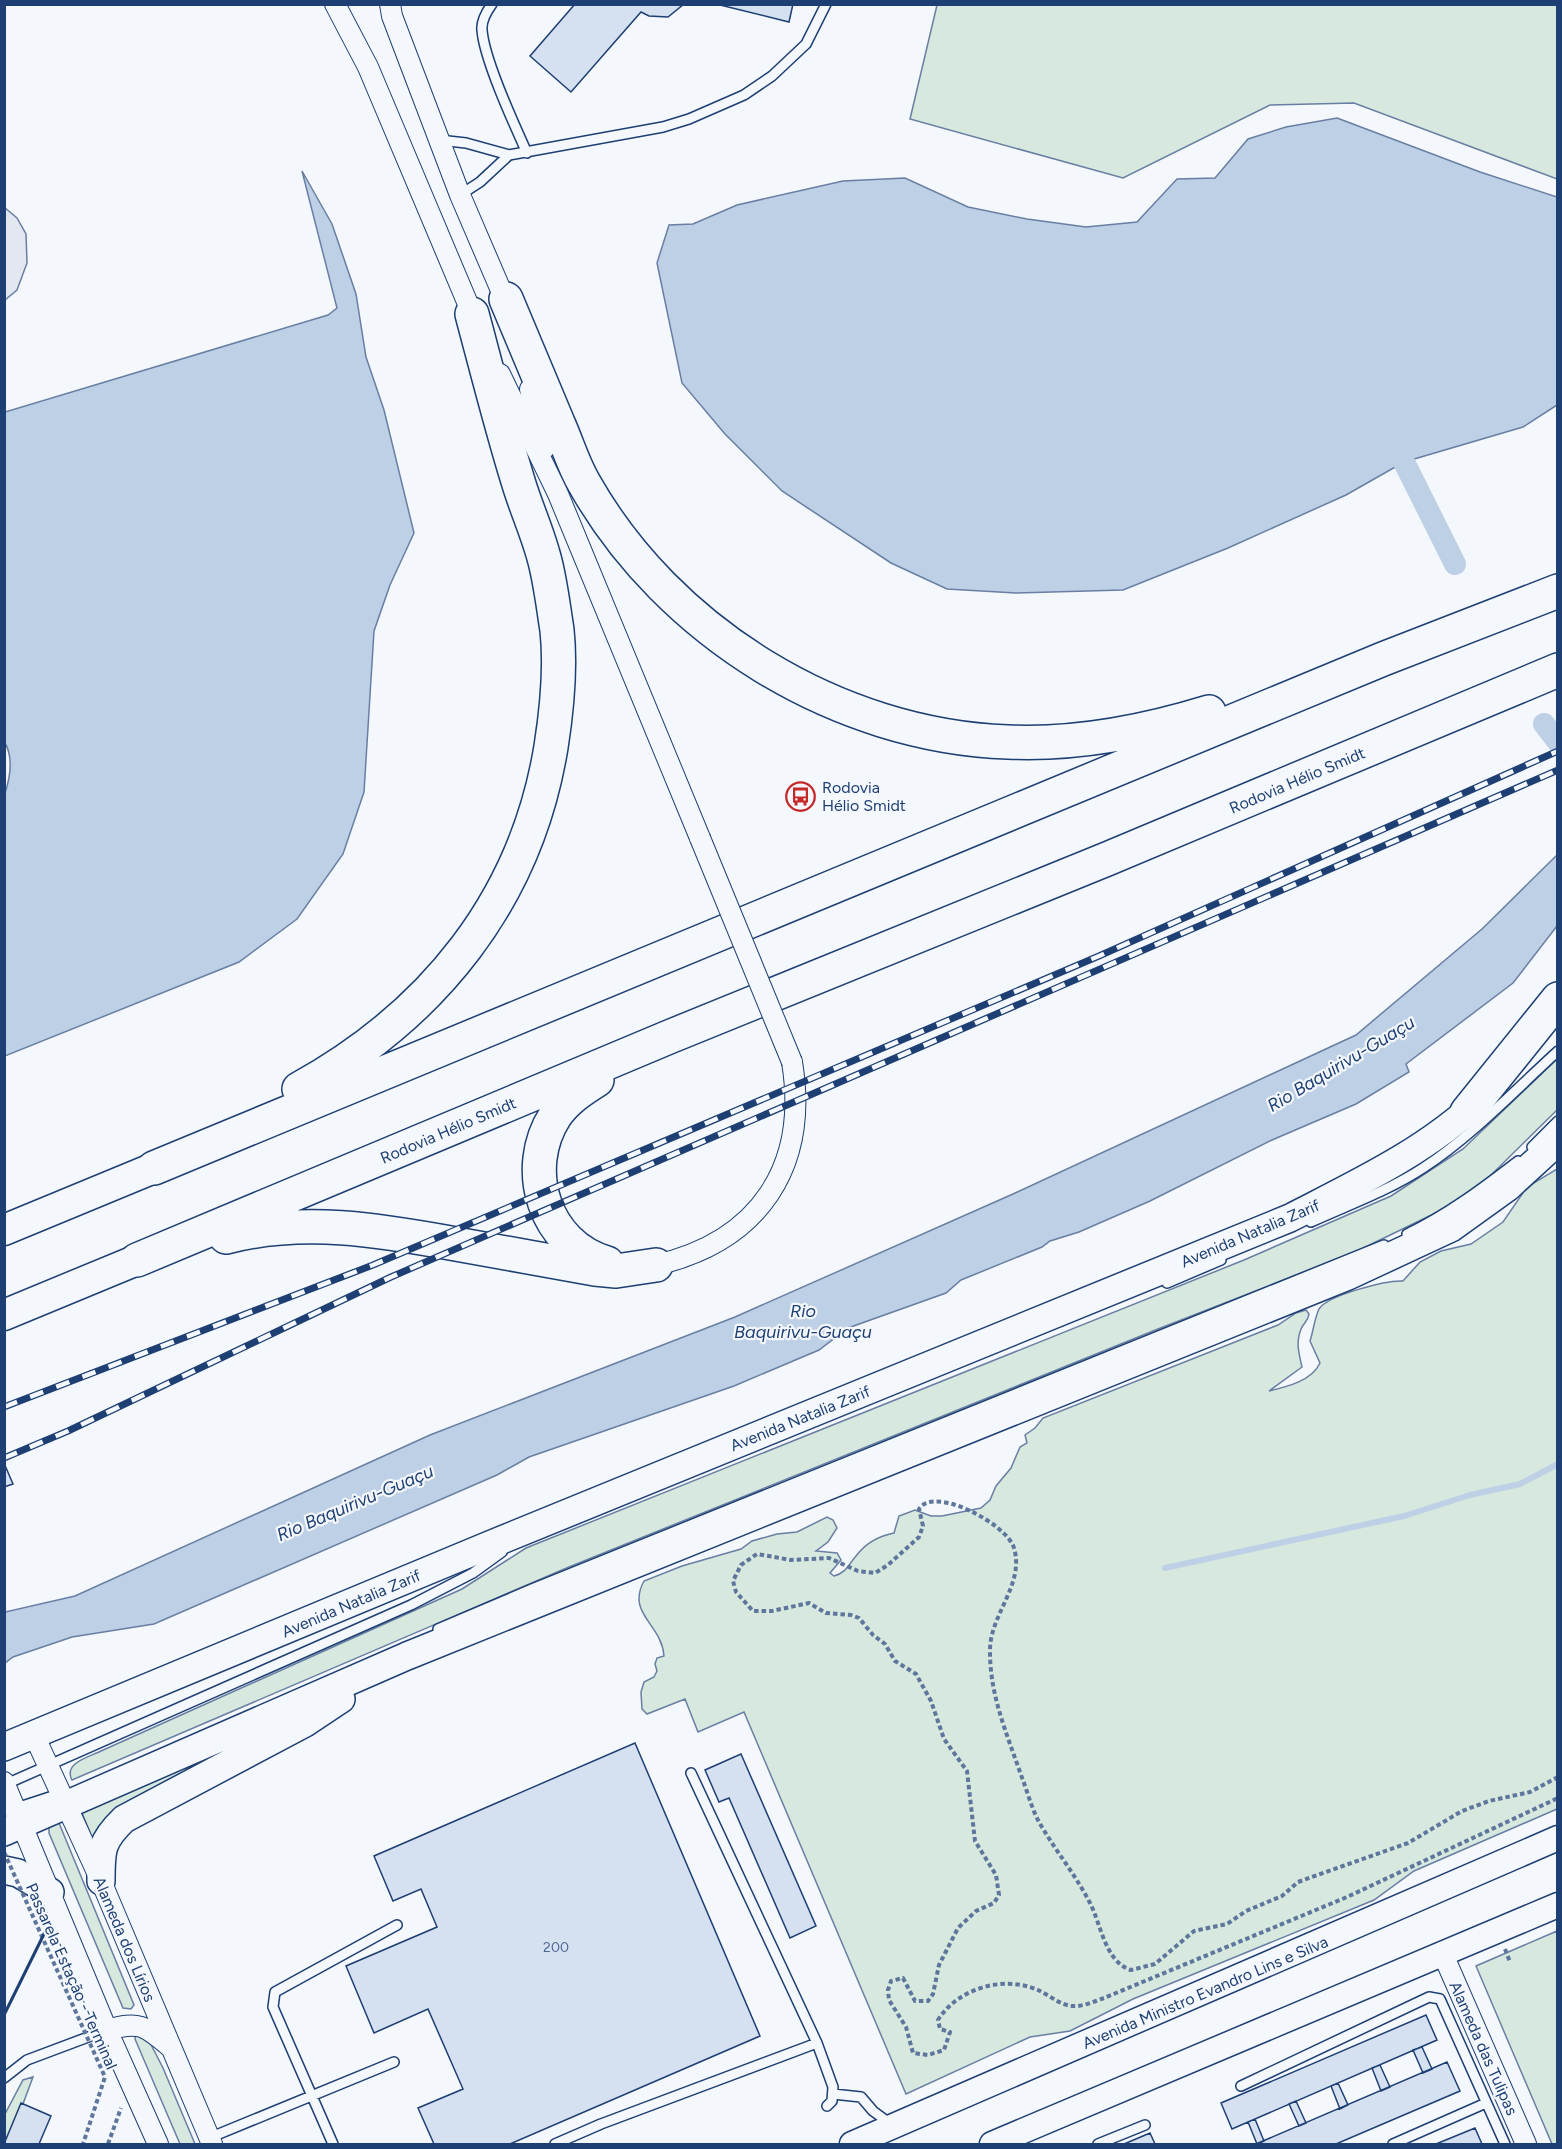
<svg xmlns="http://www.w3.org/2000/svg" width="1562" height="2149" viewBox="0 0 1562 2149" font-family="Figtree,sans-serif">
  <rect width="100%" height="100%" fill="#f4f7fb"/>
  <path fill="#d7e8df" stroke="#687fa3" stroke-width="1.5" d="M937,5H1557V179L1354,103L1270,105L1123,178L910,119Z
    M1557,1059V1110L1488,1178L1450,1206L1353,1253L1158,1329L569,1567L72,1780C63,1763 89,1757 101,1751L462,1589L526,1548L1244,1260L1391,1196L1463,1149Z
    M1557,1169V1809L1414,1871L1374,1900L1133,1999L1070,2031L1030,2037L906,2094L744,1712L698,1732L685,1699L647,1714L642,1709L641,1692L644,1682L654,1677L657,1671L655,1664L657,1658L664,1656C662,1624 626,1614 644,1581L682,1566L741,1549L752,1541L777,1534L797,1532L827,1517L833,1520L837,1528L828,1542L816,1551L837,1553L841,1560L830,1573L834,1576C846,1573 849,1564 856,1556C865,1544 879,1536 894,1533L899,1516L915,1510L931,1516H942L981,1508L990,1500L996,1486L1011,1468L1020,1447L1027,1443L1025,1435L1035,1428L1043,1418L1278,1325L1296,1313L1306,1310L1309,1314C1308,1321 1305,1322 1302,1327C1295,1341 1299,1354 1302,1367L1269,1391C1286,1387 1312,1381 1320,1363L1310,1341C1313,1332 1315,1317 1319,1309C1328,1295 1387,1280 1403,1281L1420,1262L1441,1251L1471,1244L1503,1222L1527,1187Z
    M183,1768H187L186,1771L94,1842L80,1808Z
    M52,1823H59L134,2005L131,2009L123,2008L49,1833V1827Z
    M1557,1931L1558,2144H1552L1476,1966Z
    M145,2033L163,2068L195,2144H180L135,2039L136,2034Z
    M33,2077L8,2144H5V2114L23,2080Z"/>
  <path fill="#e3e8f0" stroke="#687fa3" stroke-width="1.5" d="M4,207L17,218L26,234L27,263L17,290L5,300Z"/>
  <path fill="#bed0e5" stroke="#687fa3" stroke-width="1.5" d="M1337,118L1480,172L1557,197V405L1523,427L1404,462L1346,495L1228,548L1123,590L1016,593L947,589L891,563L782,491L725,434L682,383L657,263L669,225L693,224L737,205L843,181L905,178L968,207L1027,219L1086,227L1137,222L1177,179L1215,178L1248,139L1286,127Z
    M302,171L332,224L356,294L366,357L384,410L414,533L390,585L374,631L364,792L343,854L297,919L239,962L5,1056L4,796C10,779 14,757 4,741L5,412L328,315L337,308Z
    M1557,855V926L1513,983L1406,1064L1409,1072L1356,1104L1272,1140L1150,1201L1079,1232L1050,1241L1042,1247L961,1280L946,1293L848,1328L819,1350L734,1386L529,1457L497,1475L154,1624L72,1637L13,1657L5,1663V1612L75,1596L430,1435L735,1317L1013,1194L1356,1035L1482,929Z"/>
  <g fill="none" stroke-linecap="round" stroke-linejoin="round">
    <path stroke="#bed0e5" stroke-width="6" d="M1165,1568L1404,1516L1470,1495L1520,1484L1558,1464"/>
    <path stroke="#bed0e5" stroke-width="22" d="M1404,462L1455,564
      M1544,724L1558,742"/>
  </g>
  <path fill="#d5e0f0" stroke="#1d3f73" stroke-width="1.5" d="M575,4H684L668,17L649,16L641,12L571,92L530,56Z
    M716,4H793L789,22Z
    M4,1463L13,1484L4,1487Z
    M635,1743L760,2036L510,2144H434L418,2108L463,2089L428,2009L374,2033L346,1966L437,1927L421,1889L393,1901L374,1856Z
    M741,1754L816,1926L790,1938L729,1798L719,1802L705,1770Z
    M1426,2015L1437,2040L1232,2129L1221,2103Z
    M1422,2047L1432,2069L1423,2073L1413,2050Z
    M1447,2062L1460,2091L1336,2144H1256Z
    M1380,2065L1390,2087L1381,2091L1372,2068Z
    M1338,2083L1348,2105L1340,2109L1331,2086Z
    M1296,2101L1306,2123L1299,2126L1289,2104Z
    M21,2103L51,2116L39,2144H4Z
    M1255,2119L1264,2141L1257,2144L1248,2122Z
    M1475,2128L1482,2144H1436Z
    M1150,2133L1155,2144H1124Z"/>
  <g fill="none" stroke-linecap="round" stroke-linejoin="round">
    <defs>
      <path id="service" d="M492,4C487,11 481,21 482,30C484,59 514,124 527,153
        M439,140L466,143L509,155L663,127L689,119L744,95L772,76L806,44L826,4
        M460,195L480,182L509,155
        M1532,1147L1558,1121
        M1311,1222C1348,1205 1388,1191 1423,1168C1472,1136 1514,1091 1558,1051
        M1407,1234C1447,1215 1483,1188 1518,1161
        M1167,1283L1221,1260
        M438,1629L532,1589L1384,1245
        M691,1773L817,2043L833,2087L832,2101L827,2106
        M4,1785L411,1605L473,1573L502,1552
        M4,1812L62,1793
        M4,2078L27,2060L107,2030
        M1241,2086L1429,1997L1440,1999L1505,2144
        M833,2094L861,2097L873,2111L892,2125
        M209,2138L394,2062
        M333,2144L273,2007L275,1992L397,1925
        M555,2144L601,2124L817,2043
        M1098,2144L1145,2125
        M1393,2144L1486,2103"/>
      <path id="minor" d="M335,4L368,67L476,323
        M390,4L392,16L460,195L509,309
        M500,374L558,494L700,838
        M530,389L545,448
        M656,1265C760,1241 809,1166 792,1062
        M34,1735L101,1881L212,2144
        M4,1782L107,2030L158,2144
        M1442,1952L1526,2144
        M107,2030C139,2021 144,2025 169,2046"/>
      <path id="tertiary" d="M852,2144L1558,1838
        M992,2144L1558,1905"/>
      <path id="secondary" d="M4,1747L487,1546L1290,1218C1356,1184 1427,1151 1481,1099
        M4,1832L407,1656L1348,1276L1451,1228L1508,1187L1558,1141
        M4,1870L18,1873L50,1892
        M101,1881C101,1850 101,1841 124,1819L305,1723L341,1699"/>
      <path id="primary" d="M4,1230L154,1168
        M4,1315L137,1260"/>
      <path id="motorway" d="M506,299C524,341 541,382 558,423C567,443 573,464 584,483C668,632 837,736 1008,742C1076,745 1144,732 1209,712
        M597,1080C581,1090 566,1100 555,1116C521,1169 544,1245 607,1263
        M299,1089C433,1015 526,900 551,747C557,709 561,668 557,630C553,605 550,577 543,554C536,529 525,505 518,481C501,426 487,370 472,314
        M1467,1112L1558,999
        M154,1168L1383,659L1558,591
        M226,1237C303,1217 379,1230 456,1244C502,1252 549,1261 595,1269L616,1271L656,1265
        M137,1260L669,1037L1107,859L1558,670"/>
    </defs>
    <use href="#service" stroke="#1d3f73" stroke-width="12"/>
    <use href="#minor" stroke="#1d3f73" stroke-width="22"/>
    <use href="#tertiary" stroke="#1d3f73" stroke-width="27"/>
    <use href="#secondary" stroke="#1d3f73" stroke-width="30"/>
    <use href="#primary" stroke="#1d3f73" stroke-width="33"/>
    <use href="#motorway" stroke="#1d3f73" stroke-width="36"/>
    <path stroke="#5e769c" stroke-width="4" stroke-dasharray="4.5 3" stroke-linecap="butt" d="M1558,1777L1530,1792L1489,1801L1462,1811L1408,1843L1298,1882L1282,1896L1246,1911L1227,1924L1194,1931L1155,1964L1131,1970C1105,1962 1101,1924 1090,1903C1075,1874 1055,1850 1039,1822C1031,1807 1027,1790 1021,1775C1007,1734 990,1696 990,1652C989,1615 1025,1585 1014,1548C1007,1524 934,1485 919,1509L923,1526L919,1537L888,1565L875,1573L858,1571L829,1558L791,1560L757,1554L741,1565L733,1581L736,1592L753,1611H772L809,1603L826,1613L851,1615L859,1618L873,1635L885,1644L895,1661L916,1674L931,1701L944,1739L967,1771L975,1841L996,1875L999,1895L994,1903L976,1911L958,1928L939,1965L933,1994L928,2001H915L903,1978L891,1981L888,1990L889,2000L906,2027L913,2053L928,2055L944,2050L950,2032L940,2029L938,2020C958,1988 1004,1975 1038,1990C1049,1995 1060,2005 1072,2006C1083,2007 1095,2001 1104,1998L1347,1897L1558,1798
      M1505,1949L1510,1962
      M108,2144L121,2108"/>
    <use href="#service" stroke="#f4f7fb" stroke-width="9"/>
    <use href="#minor" stroke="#f4f7fb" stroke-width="20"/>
    <use href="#tertiary" stroke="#f4f7fb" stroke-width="24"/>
    <use href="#secondary" stroke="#f4f7fb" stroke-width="27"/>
    <use href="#primary" stroke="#f4f7fb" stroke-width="30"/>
    <use href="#motorway" stroke="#f4f7fb" stroke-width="33"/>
    <defs>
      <path id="rail" d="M4,1407L373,1265L1099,956L1558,751
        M4,1458L68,1431L391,1277L1558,770"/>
    </defs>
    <use href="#rail" stroke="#1d3f73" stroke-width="7"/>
    <use href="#rail" stroke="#f4f7fb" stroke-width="4.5" stroke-dasharray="14" stroke-linecap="butt"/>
    <defs>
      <path id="minor-bridge" d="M700,838L792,1062"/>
    </defs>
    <use href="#minor-bridge" stroke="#1d3f73" stroke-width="22" stroke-linecap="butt"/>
    <path stroke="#5e769c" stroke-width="4" stroke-dasharray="4.5 3" stroke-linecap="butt" d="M4,1852L105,2077L83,2144"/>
    <use href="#minor-bridge" stroke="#f4f7fb" stroke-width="20"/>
    <path stroke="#1d3f73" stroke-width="3" d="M4,2015L45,1932"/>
  </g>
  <defs>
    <symbol id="bus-ring" viewBox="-11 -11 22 22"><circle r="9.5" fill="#f4f7fb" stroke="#c62828" stroke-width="1.5"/><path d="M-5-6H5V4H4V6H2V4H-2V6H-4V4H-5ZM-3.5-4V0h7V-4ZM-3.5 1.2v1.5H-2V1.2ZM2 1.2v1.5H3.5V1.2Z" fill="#c62828"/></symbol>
  </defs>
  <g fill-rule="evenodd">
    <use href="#bus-ring" x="784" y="780" width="33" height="33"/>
  </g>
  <g text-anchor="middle" stroke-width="4.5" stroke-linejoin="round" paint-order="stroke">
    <g font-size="14" fill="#4b6792">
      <text x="556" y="1952">200</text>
    </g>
    <g font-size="16" fill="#1d3f73" stroke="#f4f7fb">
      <text transform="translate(1297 780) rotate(-23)" y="6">Rodovia Hélio Smidt</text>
      <text transform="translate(448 1130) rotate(-23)" y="6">Rodovia Hélio Smidt</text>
      <text transform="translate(1250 1233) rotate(-23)" y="6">Avenida Natalia Zarif</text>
      <text transform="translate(800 1418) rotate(-22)" y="6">Avenida Natalia Zarif</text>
      <text transform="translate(351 1603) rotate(-23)" y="6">Avenida Natalia Zarif</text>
      <text transform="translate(125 1939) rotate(67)" y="6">Alameda dos Lírios</text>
      <text transform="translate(72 1976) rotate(66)" y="6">Passarela Estação - Terminal</text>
      <text transform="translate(1205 1992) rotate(-23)" y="6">Avenida Ministro Evandro Lins e Silva</text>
      <text transform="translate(1484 2048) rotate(66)" y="6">Alameda das Tulipas</text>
    </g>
    <g font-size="16" fill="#1d3f73" stroke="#f4f7fb" text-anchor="start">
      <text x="822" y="793">Rodovia<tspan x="822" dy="18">Hélio Smidt</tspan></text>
    </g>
    <g font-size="18" font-style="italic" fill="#1d3f73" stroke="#f4f7fb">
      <text transform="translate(1341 1064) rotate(-31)" y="6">Rio Baquirivu-Guaçu</text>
      <text x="803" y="1317">Rio<tspan x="803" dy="21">Baquirivu-Guaçu</tspan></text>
      <text transform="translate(355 1503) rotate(-23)" y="6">Rio Baquirivu-Guaçu</text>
    </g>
  </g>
  <rect width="1562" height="2149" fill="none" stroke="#1d3f73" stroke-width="12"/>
</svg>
